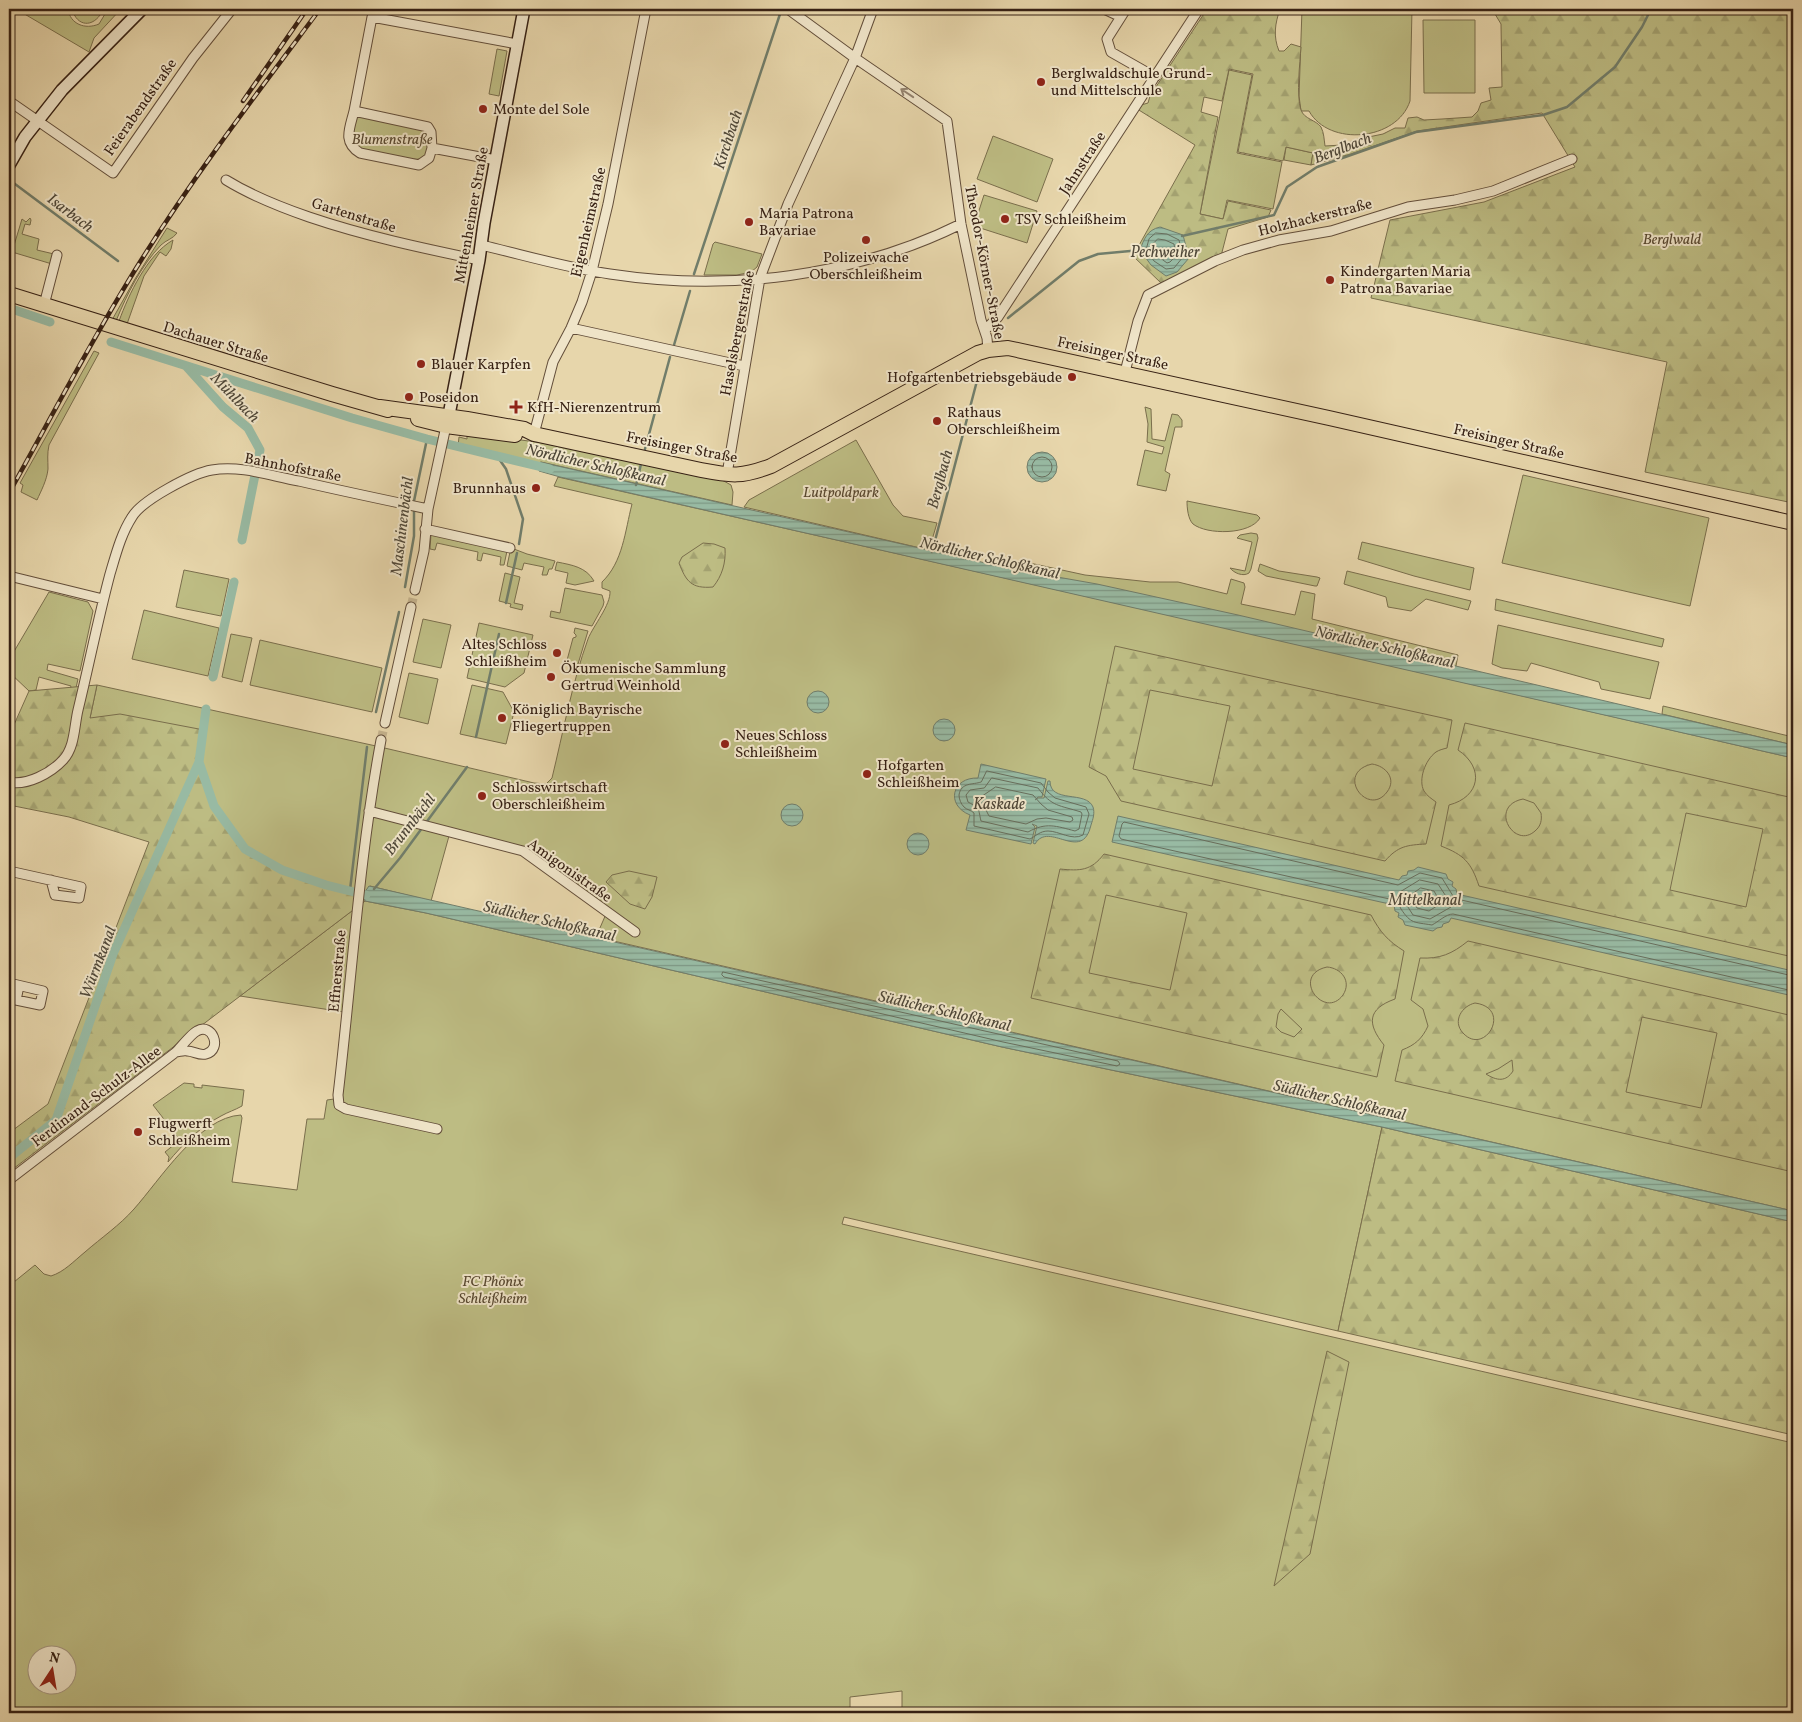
<svg xmlns="http://www.w3.org/2000/svg" width="1802" height="1722" viewBox="0 0 1802 1722" font-family="Vollkorn,serif">
  <defs>
    <pattern id="forest-firs" width="22" height="20" patternUnits="userSpaceOnUse" patternTransform="scale(1.25)"><rect width="22" height="20" fill="#bdbc83"/><path d="M5 1l3.5 6h-7zM16 11l3.5 6h-7z" fill="#a3a170"/></pattern>
    <pattern id="water-rules" width="6" height="5" patternUnits="userSpaceOnUse" patternTransform="scale(1.25)"><rect width="6" height="5" fill="#98baa3"/><path d="M0 2.5h6" fill="none" stroke="#7d9784"/></pattern>
  </defs>
  <rect width="100%" height="100%" fill="#e7d6ab"/>
  <filter id="stains"><feTurbulence type="fractalNoise" baseFrequency=".004" numOctaves="4"/><feColorMatrix values="0 0 0 0 .2 0 0 0 0 .09 0 0 0 0 .02 0 0 0 .5 -.17"/></filter>
  <radialGradient id="worn" r=".72"><stop offset=".6" stop-color="#630" stop-opacity="0"/><stop offset="1" stop-color="#630" stop-opacity=".3"/></radialGradient>
  <path fill="#bdbc83" stroke="#7a6e4c" fill-rule="evenodd" d="M16,9H63L60,12L63,15L68,9C70,24 85,30 99,24L108,9H121L94,38L89,52Z
    M72,9H101L102,12C93,28 77,27 72,9Z
    M1302,9H1412L1410,101C1397,141 1329,147 1309,111H1301L1299,96Z
    M1423,20H1475V93H1424Z
    M497,49L507,51L499,96L489,94Z
    M1229,70L1252,75L1237,153L1282,162L1273,209L1227,200L1223,219L1200,214Z
    M357,115L421,129C430,135 432,151 422,158C419,160 414,159 410,159L358,148C348,140 354,126 357,115Z
    M993,136L1053,159L1037,202L977,179Z
    M1286,147L1313,153L1311,165L1284,160Z
    M984,195L1037,211L1027,243L974,226Z
    M30,218L31,220L30,225L25,224L22,234L39,239L37,250L54,254L52,264L12,252L22,219L26,222Z
    M167,228L177,233C173,239 166,240 161,245C141,266 127,294 116,321L112,320L135,279Z
    M173,240L171,249L166,256L160,252L144,276L127,324L119,321C129,294 147,255 173,240Z
    M715,242L762,254L757,267L751,272L737,275H704L713,244Z
    M94,351L99,353L49,445C47,454 48,460 48,469C47,480 41,491 37,500L21,492L23,485L20,483Z
    M1145,407L1151,409L1152,439L1165,441L1172,414L1178,415L1182,420V427H1175L1165,471L1170,474L1166,491L1137,485L1145,450L1162,454L1164,447L1147,442L1148,424Z
    M467,433L567,446L722,480L731,485L733,492L732,505L541,462L539,466L458,446L459,437L467,439Z
    M856,440L893,505L903,516L937,523L929,550L744,507L749,500Z
    M1523,475L1709,518L1690,606L1502,563Z
    M558,477L1235,630L1793,758V1211L596,937L606,914L520,853L449,836L431,901L370,886L364,893L326,885L282,870L245,849L214,806L199,762L90,718L97,685L376,746L534,783L546,784L552,778C563,733 572,683 588,639C593,626 611,605 610,591L602,588V582C623,562 625,531 632,504L554,486Z
    M1187,501L1257,515L1260,518C1250,535 1207,535 1193,524C1188,519 1187,508 1187,501Z
    M1251,533L1257,534L1258,538L1251,569L1249,573C1243,577 1234,573 1230,568L1245,571L1252,542L1237,538L1240,535Z
    M431,534L507,551L504,565H500L501,557L483,553L481,561L477,560L478,552L437,543L435,550L430,549Z
    M1362,542L1474,568L1470,590L1414,576L1358,559Z
    M514,549L527,554L555,561L552,569H549L547,575H542L544,567L524,563L522,570L507,566L510,552Z
    M557,562C572,565 586,567 594,581L575,585L566,583L568,573L555,570Z
    M1025,562L1085,575L1150,582H1178L1227,594L1231,579L1244,583L1245,587L1241,604L1295,615L1301,591L1315,594L1312,619L1458,655L1456,666L1018,570L1020,565Z
    M1260,564L1279,571L1317,577L1320,578L1317,586H1315L1266,576L1258,571Z
    M184,570L229,579L221,616L176,607Z
    M1347,571L1471,601L1468,610L1426,599L1411,611L1388,607L1386,597L1344,584Z
    M505,573L520,577L514,603L523,605L522,610L510,607L511,604L499,601Z
    M565,588L602,595L604,602L603,606L592,626L550,617L551,611L560,613Z
    M49,592L88,602L93,611L80,671L48,664L47,670L78,679L71,710L65,708L71,686L39,677L36,690L29,691L9,672V660Z
    M1496,599L1664,639L1662,647L1495,610Z
    M144,610L219,628L208,676L132,659Z
    M423,619L451,625L441,668L413,662Z
    M479,623L533,635L524,673L505,687L467,678Z
    M1498,625L1659,662L1650,699L1601,689L1599,682L1531,663L1527,671L1502,668L1492,664Z
    M575,628L588,631L578,664L575,666L566,664L573,638L576,637V635L574,633Z
    M231,634L252,638L242,682L222,677Z
    M260,640L382,668L372,712L250,685Z
    M409,673L438,679L428,724L399,717Z
    M472,685L503,692L514,712L506,744L460,734Z
    M1663,706L1793,737V745L1662,714Z
    M365,901L426,913L1002,1047L1382,1127L1338,1331L844,1217L842,1224L1793,1443V1713H902V1691L850,1697V1713H9V1286L35,1265L44,1274L51,1276C64,1272 74,1261 85,1252C101,1238 120,1225 134,1209C160,1180 199,1117 241,1115L242,1118L232,1182L297,1190L307,1119H324L327,1100L341,1098L350,1013L240,996ZM38,1654H68V1684H38Z
    M184,1083L194,1084V1087L202,1088V1085L244,1090L242,1106C235,1110 228,1112 221,1116C200,1127 183,1144 168,1162L169,1157L165,1152L180,1140L153,1105Z"/>
  <path fill="url(#forest-firs)" stroke="#7a6e4c" fill-rule="evenodd" d="M1207,9H1280C1275,24 1273,36 1279,51H1284L1291,44L1301,47C1300,63 1296,95 1301,110C1304,119 1316,120 1321,127C1324,133 1324,139 1325,146L1342,145L1354,140L1383,134L1395,128H1405L1408,118L1417,117L1424,120L1442,119L1472,117L1478,111L1481,103L1491,100L1489,88L1502,87L1501,24L1492,9H1793V503L1645,472L1667,362L1371,298L1390,220L1484,202L1575,167L1542,113L1417,131L1351,154L1311,165L1313,153L1286,147L1283,161L1238,152L1253,74L1229,69L1222,101L1204,97L1201,112L1218,117L1200,214L1223,219L1228,201L1271,210L1268,217L1228,229L1220,260L1161,283L1133,256L1195,145L1134,107L1148,103L1150,96Z
    M703,543L714,544L725,548C726,563 722,576 713,587C691,589 686,581 679,563L682,557Z
    M1115,646L1452,720L1447,748C1443,749 1439,750 1436,752C1425,760 1418,780 1424,791C1427,796 1432,799 1436,802L1426,844C1407,845 1398,846 1385,861L1121,801L1106,776L1089,767ZM1150,690L1230,706L1212,786L1133,769ZM1372,764C1386,766 1397,779 1387,792C1368,818 1334,773 1372,764Z
    M97,685L90,718L120,714L204,730L199,762L214,806L245,849L282,870L326,885L364,893L365,901L9,1172V1133L48,1104L149,842L69,817L9,805V736L29,691Z
    M1465,723L1793,798V957L1479,886C1471,862 1464,855 1441,846L1449,805C1480,797 1485,768 1458,750ZM1523,799L1534,803L1541,813C1542,820 1541,826 1535,831C1514,850 1488,806 1523,799ZM1686,813L1763,829L1746,907L1670,890Z
    M1104,854L1371,915C1380,932 1388,941 1404,951L1395,999C1367,1009 1367,1024 1384,1045L1377,1077L1031,998L1060,869C1080,871 1091,871 1104,854ZM1106,895L1187,913L1170,990L1089,973ZM1327,967C1341,968 1352,981 1343,995C1324,1021 1290,975 1327,967ZM1281,1009L1302,1029L1294,1037L1281,1032L1276,1027L1278,1014Z
    M629,871L657,877L652,897L645,909L630,904L606,882L612,875Z
    M1468,941L1793,1016C1793,1036 1796,1062 1793,1082C1792,1093 1788,1101 1793,1112V1172L1395,1081L1402,1050C1415,1045 1422,1039 1428,1026L1423,1009L1411,1000L1420,958C1440,959 1452,954 1468,941ZM1475,1003C1513,1008 1485,1057 1463,1033C1452,1021 1462,1006 1475,1003ZM1642,1017L1717,1033L1701,1108L1626,1092ZM1512,1060L1513,1071C1506,1082 1497,1081 1486,1074L1498,1069Z
    M1382,1127L1793,1222V1435L1338,1331Z
    M1327,1351L1349,1362L1310,1554L1274,1586Z"/>
  <path fill="url(#water-rules)" stroke="#717d6a" d="M1160,227L1183,235L1189,258L1177,272L1166,276L1151,265L1140,250C1144,239 1147,230 1160,227Z
    M1027 467a15 15 0 1 1 30 0a15 15 0 1 1-30 0Z
    M540,462L1012,569L1097,584L1238,615L1793,745V758L560,477L539,471Z
    M807 702a11 11 0 1 1 22 0a11 11 0 1 1-22 0Z
    M933 730a11 11 0 1 1 22 0a11 11 0 1 1-22 0Z
    M981,764L1046,779L1042,797H1038L1035,800L1038,798H1044L1048,781H1050C1050,804 1086,790 1093,807C1095,813 1093,819 1091,825C1082,864 1049,820 1035,844L1033,843L1037,826L1032,824L1035,827L1031,844L966,830L970,815C945,805 952,777 978,778Z
    M781 815a11 11 0 1 1 22 0a11 11 0 1 1-22 0Z
    M1118,816L1399,880L1402,876L1407,875L1408,871L1414,870L1418,867L1446,874L1448,879L1453,882L1452,886L1456,889L1457,894L1793,971V996L1451,918L1449,922L1443,924L1442,927L1437,928L1433,931L1405,925L1403,920L1398,917L1399,913L1395,911L1394,905L1112,842Z
    M907 844a11 11 0 1 1 22 0a11 11 0 1 1-22 0Z
    M369,886L1793,1211V1222L1382,1127L1002,1047L426,913L365,901L364,893Z"/>
  <g fill="none" stroke-linecap="round" stroke-linejoin="round">
    <path stroke="#686e5c" stroke-width="1" d="M1156,233L1167,234L1179,240L1183,257L1174,268L1166,269L1154,261L1146,250L1149,239Z
      M1158,239L1165,240L1174,244L1176,256L1170,262L1167,263L1159,257L1153,249L1154,243Z
      M1032 467a10 10 0 1 1 20 0a10 10 0 1 1-20 0Z
      M987,771L1041,783L1048,792L1055,798L1086,807L1089,814L1083,835C1072,841 1059,831 1048,831C1040,831 1036,836 1030,839L974,826V813C971,810 967,810 964,807C961,804 959,799 959,795C961,782 973,785 981,782Z
      M992,778L1038,788C1052,807 1059,805 1081,812L1082,814L1079,829L1075,831C1056,826 1046,822 1028,832L981,821C978,809 981,809 968,802L966,795L970,790L984,788Z
      M996,787L1033,795L1041,804L1048,810L1072,817L1073,820L1070,822L1046,818L1037,819L1026,824L989,816L980,798Z
      M1420,880L1438,884L1451,904V907L1430,919L1413,915L1399,893Z
      M1421,888L1434,891L1439,900L1440,904L1429,911L1417,908L1410,896Z
      M723,972L1118,1061L1120,1064L1117,1066L1003,1042L724,977L722,975Z
      M1793,976L1457,899L1453,896L1442,878L1420,873L1398,885L1124,822L1122,824L1119,836L1121,839L1394,900C1398,902 1399,905 1401,909C1411,924 1414,922 1432,925C1438,922 1446,914 1453,914L1793,991"/>
    <path stroke="#717d6a" stroke-width="2.5" d="M11,181L118,261
      M1182,236L1274,215L1287,187L1317,167L1416,132L1543,115L1567,107L1615,67L1642,27L1651,9
      M694,274L781,11
      M1008,318L1079,261L1098,254L1141,250
      M674,345L690,291
      M645,449L670,357
      M497,456L506,469L523,519L519,544
      M636,485L641,464
      M932,552L978,377
      M405,587L414,536V501L427,439
      M506,603L517,553
      M376,712L399,612
      M476,737L499,634
      M374,889L400,858L467,767
      M350,890L367,747"/>
    <path stroke="#98baa3" stroke-width="9" d="M9,308L50,322
      M111,342L352,418L427,439L550,469
      M186,366L223,407L248,428L260,450L242,540
      M213,677L234,582
      M206,709L199,762L214,806L245,849L282,870L326,885L366,895
      M9,1158L56,1120L113,954L199,762"/>
    <path stroke="#c4b28d" stroke-width="9" stroke-dasharray="9 4.5" stroke-linecap="butt" d="M411,607L415,590
      M381,740L385,723"/>
    <defs>
      <path id="street" d="M788,9L855,58L947,121L961,224L981,320L987,338L988,350
        M1104,9L1121,17
        M1126,9L1107,39L1111,52L1155,77
        M9,101L113,173L193,58L232,9
        M354,111C350,128 342,142 360,153L419,165L429,158L432,148L496,160
        M432,148L431,132L428,127L354,111L372,17L517,44
        M226,180C252,196 280,207 309,217C365,236 422,248 479,260
        M481,245C524,255 567,268 610,274C728,292 854,277 961,224
        M44,305L57,255
        M571,328L744,366
        M985,330L998,317L1199,9
        M1125,372L1138,321L1148,295L1215,261L1243,250L1279,240L1331,231L1408,207L1455,200L1493,191L1572,159
        M534,434L553,362L571,328L582,302L592,271L608,204L646,9
        M727,474L760,278L788,204L855,58L873,9
        M425,529L510,548
        M9,576L103,599
        M415,590L424,551L428,509L446,426
        M385,723L411,607
        M381,740C359,858 352,977 338,1095L339,1105L346,1109L437,1129
        M9,782C27,786 51,773 63,760C75,747 74,727 78,710C89,665 98,619 110,574C116,554 121,534 132,517C142,500 193,473 212,470C241,465 271,476 299,481C342,491 385,500 428,509
        M369,811L523,851L635,932
        M9,871L81,887L79,898L55,895L51,880
        M9,983L43,991L40,1005L16,1000L19,986
        M9,1180L176,1052C181,1047 192,1033 197,1031C212,1022 223,1049 206,1054C199,1056 194,1051 187,1051C183,1050 179,1052 176,1052"/>
      <path id="secondary" d="M9,165L25,137L62,90L142,9
        M447,425L479,260L484,223L524,9"/>
      <path id="primary" d="M9,294L332,394L388,410
        M380,407L467,419L524,429L534,434L701,470C732,476 742,477 771,466L978,353L988,350L1008,348L1329,418L1793,523
        M418,419L446,426L515,435"/>
    </defs>
    <use href="#street" stroke="#634e3a" stroke-width="11"/>
    <use href="#secondary" stroke="#372114" stroke-width="14"/>
    <use href="#primary" stroke="#372114" stroke-width="16"/>
    <use href="#street" stroke="#efe4c8" stroke-width="9"/>
    <use href="#secondary" stroke="#efe4c8" stroke-width="11"/>
    <use href="#primary" stroke="#e7d6ab" stroke-width="14"/>
    <defs>
      <path id="rail" d="M243,101L307,9
        M9,493C52,416 93,337 140,262C195,174 258,92 320,9"/>
    </defs>
    <use href="#rail" stroke="#372114" stroke-width="4.5"/>
    <use href="#rail" stroke="#efe4c8" stroke-width="2.5" stroke-dasharray="8" stroke-linecap="butt"/>
  </g>
  <defs><path id="oneway-shaft" d="M-6 0H5M1.5-3L5.5 0L1.5 3" fill="none" stroke-width="1.6" stroke-linecap="round" stroke-linejoin="round" transform="scale(1.25)"/></defs>
  <use stroke="#93826e" href="#oneway-shaft" transform="translate(907 93) rotate(-146)"/>
  <g fill="#8f2418" stroke="#efe4c8" stroke-width="2">
    <circle cx="1041" cy="82" r="5"/>
    <circle cx="483" cy="109" r="5"/>
    <circle cx="1005" cy="219" r="5"/>
    <circle cx="749" cy="222" r="5"/>
    <circle cx="866" cy="240" r="5"/>
    <circle cx="1330" cy="280" r="5"/>
    <circle cx="421" cy="364" r="5"/>
    <circle cx="1072" cy="377" r="5"/>
    <circle cx="409" cy="397" r="5"/>
    <path d="M513.5 399.5h5v5h5v5h-5v5h-5v-5h-5v-5h5z"/>
    <circle cx="937" cy="421" r="5"/>
    <circle cx="536" cy="488" r="5"/>
    <circle cx="557" cy="653" r="5"/>
    <circle cx="551" cy="677" r="5"/>
    <circle cx="502" cy="718" r="5"/>
    <circle cx="725" cy="744" r="5"/>
    <circle cx="867" cy="774" r="5"/>
    <circle cx="482" cy="796" r="5"/>
    <circle cx="138" cy="1132" r="5"/>
  </g>
  <g text-anchor="middle" stroke-width="4" stroke-linejoin="round" paint-order="stroke">
    <g font-size="15" fill="#372114" stroke="#efe4c8" text-anchor="start">
      <text x="1051" y="78">Berglwaldschule Grund-<tspan x="1051" dy="17">und Mittelschule</tspan></text>
      <text x="493" y="114">Monte del Sole</text>
      <text x="759" y="218">Maria Patrona<tspan x="759" dy="17">Bavariae</tspan></text>
      <text x="1015" y="224">TSV Schleißheim</text>
      <text x="866" y="262" text-anchor="middle">Polizeiwache<tspan x="866" dy="17">Oberschleißheim</tspan></text>
      <text x="1340" y="276">Kindergarten Maria<tspan x="1340" dy="17">Patrona Bavariae</tspan></text>
      <text x="431" y="369">Blauer Karpfen</text>
      <text x="1062" y="382" text-anchor="end">Hofgartenbetriebsgebäude</text>
      <text x="419" y="402">Poseidon</text>
      <text x="527" y="412">KfH-Nierenzentrum</text>
      <text x="947" y="417">Rathaus<tspan x="947" dy="17">Oberschleißheim</tspan></text>
      <text x="526" y="493" text-anchor="end">Brunnhaus</text>
      <text x="547" y="649" text-anchor="end">Altes Schloss<tspan x="547" dy="17">Schleißheim</tspan></text>
      <text x="561" y="673">Ökumenische Sammlung<tspan x="561" dy="17">Gertrud Weinhold</tspan></text>
      <text x="512" y="714">Königlich Bayrische<tspan x="512" dy="17">Fliegertruppen</tspan></text>
      <text x="735" y="740">Neues Schloss<tspan x="735" dy="17">Schleißheim</tspan></text>
      <text x="877" y="770">Hofgarten<tspan x="877" dy="17">Schleißheim</tspan></text>
      <text x="492" y="792">Schlosswirtschaft<tspan x="492" dy="17">Oberschleißheim</tspan></text>
      <text x="148" y="1128">Flugwerft<tspan x="148" dy="17">Schleißheim</tspan></text>
    </g>
    <g font-size="15" fill="#372114" stroke="#efe4c8">
      <text transform="translate(140 107) rotate(-55)" y="5">Feierabendstraße</text>
      <text transform="translate(1082 163) rotate(-57)" y="5">Jahnstraße</text>
      <text transform="translate(354 215) rotate(17)" y="5">Gartenstraße</text>
      <text transform="translate(471 215) rotate(-80)" y="5">Mittenheimer Straße</text>
      <text transform="translate(1315 217) rotate(-14)" y="5">Holzhackerstraße</text>
      <text transform="translate(588 222) rotate(-77)" y="5">Eigenheimstraße</text>
      <text transform="translate(985 262) rotate(79)" y="5">Theodor-Körner-Straße</text>
      <text transform="translate(737 333) rotate(-79)" y="5">Haselsbergerstraße</text>
      <text transform="translate(216 342) rotate(17)" y="5">Dachauer Straße</text>
      <text transform="translate(1113 353) rotate(12)" y="5">Freisinger Straße</text>
      <text transform="translate(1509 441) rotate(13)" y="5">Freisinger Straße</text>
      <text transform="translate(682 447) rotate(11)" y="5">Freisinger Straße</text>
      <text transform="translate(293 467) rotate(11)" y="5">Bahnhofstraße</text>
      <text transform="translate(570 870) rotate(35)" y="5">Amigonistraße</text>
      <text transform="translate(337 971) rotate(-85)" y="5">Effnerstraße</text>
      <text transform="translate(96 1096) rotate(-37)" y="5">Ferdinand-Schulz-Allee</text>
    </g>
    <g font-size="15" font-style="italic" fill="#584830" stroke="#efe4c8">
      <text x="392" y="144">Blumenstraße</text>
      <text x="1672" y="244">Berglwald</text>
      <text x="841" y="497">Luitpoldpark</text>
      <text x="493" y="1286">FC Phönix<tspan x="493" dy="17">Schleißheim</tspan></text>
    </g>
    <g font-size="16" font-style="italic" fill="#4f4738" stroke="#efe4c8">
      <text transform="translate(727 139) rotate(-72)" y="6">Kirchbach</text>
      <text transform="translate(1342 147) rotate(-21)" y="6">Berglbach</text>
      <text transform="translate(71 212) rotate(37)" y="6">Isarbach</text>
      <text x="1165" y="257">Pechweiher</text>
      <text transform="translate(236 397) rotate(46)" y="6">Mühlbach</text>
      <text transform="translate(596 464) rotate(13)" y="6">Nördlicher Schloßkanal</text>
      <text transform="translate(939 479) rotate(-75)" y="6">Berglbach</text>
      <text transform="translate(401 526) rotate(-83)" y="6">Maschinenbächl</text>
      <text transform="translate(990 557) rotate(13)" y="6">Nördlicher Schloßkanal</text>
      <text transform="translate(1385 646) rotate(13)" y="6">Nördlicher Schloßkanal</text>
      <text x="999" y="809">Kaskade</text>
      <text transform="translate(409 824) rotate(-52)" y="6">Brunnbächl</text>
      <text x="1425" y="905">Mittelkanal</text>
      <text transform="translate(550 920) rotate(13)" y="6">Südlicher Schloßkanal</text>
      <text transform="translate(97 962) rotate(-69)" y="6">Würmkanal</text>
      <text transform="translate(945 1010) rotate(13)" y="6">Südlicher Schloßkanal</text>
      <text transform="translate(1340 1099) rotate(13)" y="6">Südlicher Schloßkanal</text>
    </g>
  </g>
  <rect width="1802" height="1722" fill="none" stroke="#e7d6ab" stroke-width="30"/>
  <rect x="10" y="10" width="1782" height="1702" fill="none" stroke="#372114" stroke-width="2.5"/>
  <rect x="15" y="15" width="1772" height="1692" fill="none" stroke="#372114"/>
  <g transform="translate(52 1670) rotate(12)"><circle r="24" fill="#efe4c8" stroke="#a59680"/>
  <path d="M0-4L9 19L0 12L-9 19Z" fill="#8f2418"/>
  <text y="-8" font-size="14" font-weight="bold" text-anchor="middle" fill="#372114">N</text>
  </g>
  <rect width="100%" height="100%" filter="url(#stains)"/>
  <rect width="100%" height="100%" fill="url(#worn)"/>
</svg>
